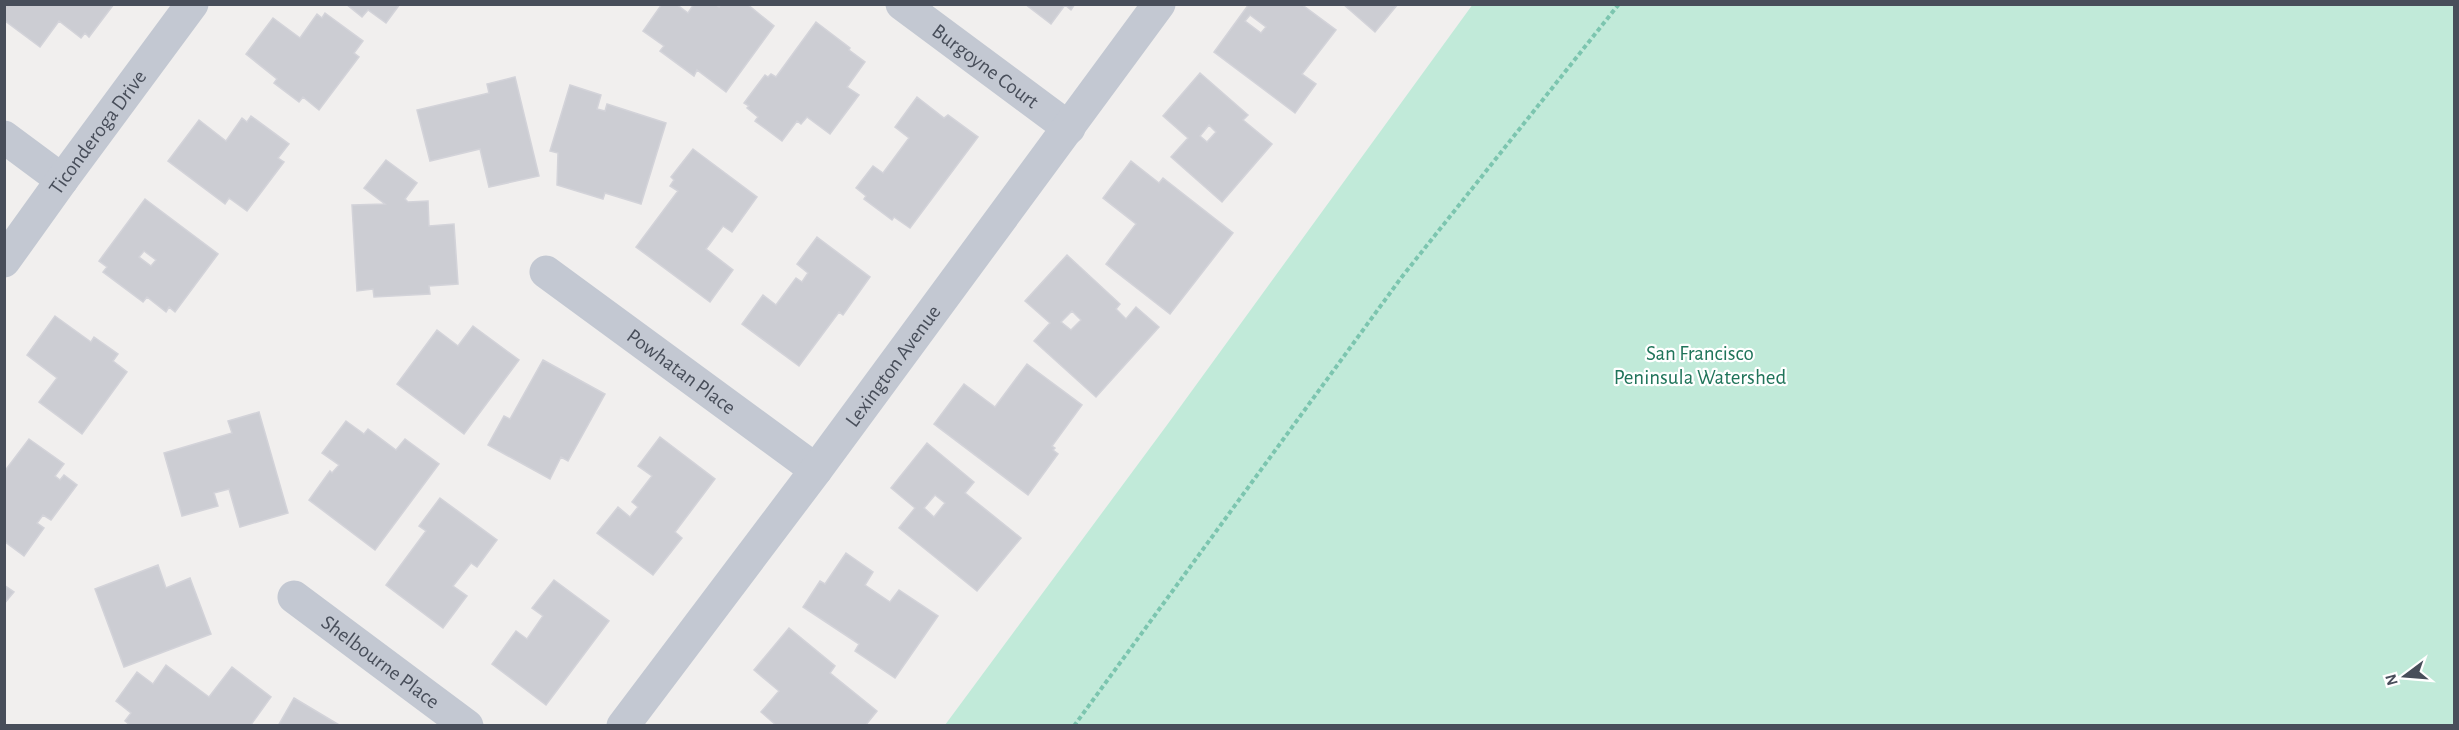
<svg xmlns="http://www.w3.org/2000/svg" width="2459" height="730" viewBox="0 0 2459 730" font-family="'Alegreya Sans',sans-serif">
  <rect width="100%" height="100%" fill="#f1efee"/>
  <path fill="#c1ead9" d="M1473,4L2454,5V725H945L1167,425Z"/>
  <path fill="#cccdd3" stroke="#d3d3d9" stroke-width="1.5" fill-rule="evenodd" d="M4,4H114L89,37L85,33L81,38L59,21L40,47L4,20Z
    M346,4H400L386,23L368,10L362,17Z
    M662,4H676L688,13L694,4H715L719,7L721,4H747L774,26L726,92L697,70L694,76L660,51L664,46L643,31Z
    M1025,4H1075L1071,10L1065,5L1051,24Z
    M1249,4H1301L1336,30L1302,74L1316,84L1295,113L1214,52ZM1250,15L1266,27L1261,33L1245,21Z
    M1343,4H1398L1375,32Z
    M325,13L363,41L354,53L359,57L319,110L303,97L299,102L274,83L277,79L246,54L273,18L300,38L317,14L322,18Z
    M816,22L850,48L849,50L865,62L847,87L859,95L830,134L807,117L801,124L797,121L782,141L755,121L758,117L747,108L749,106L744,103L765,75L768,77L771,74L776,77Z
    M1200,73L1248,115L1243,120L1272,144L1222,202L1171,157L1188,138L1163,116ZM1209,125L1216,132L1207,142L1200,136Z
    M515,77L539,176L489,187L480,149L430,161L417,110L489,93L487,84Z
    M570,85L601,95L597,109L605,111L607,104L666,123L641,204L605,193L603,199L557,185L558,153L550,151Z
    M917,97L944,118L948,115L978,137L910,228L894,217L892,220L864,199L866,196L856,188L873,166L883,173L909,138L895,127Z
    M251,116L289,144L278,158L284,162L247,211L229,198L225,204L168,161L199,120L226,141L242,118L247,122Z
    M693,149L757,197L732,232L723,226L706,249L733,270L710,302L636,247L678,191L670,186L674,180L671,177Z
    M386,160L417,183L405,199L408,202L428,201L429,226L454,224L458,284L429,286L430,294L374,297L373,289L357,291L352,205L385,204L364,188Z
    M1131,161L1159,183L1163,178L1233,233L1170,314L1106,264L1136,224L1103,198Z
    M145,199L218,254L175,312L169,307L166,312L147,297L143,302L103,272L107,267L99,261ZM144,251L156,260L151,266L139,257Z
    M817,237L870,277L843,315L839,312L799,366L742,324L763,295L776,305L796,278L802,282L808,273L797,264Z
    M1067,255L1120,304L1116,309L1126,319L1136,307L1159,327L1096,397L1034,341L1050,323L1025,301ZM1072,311L1081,320L1071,330L1061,322Z
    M55,316L91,342L94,337L118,354L113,361L127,372L82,434L39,402L57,378L27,355Z
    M473,326L519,360L464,434L397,384L437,330L458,346Z
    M543,360L605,394L568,461L561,457L550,479L488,445L504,416L510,419Z
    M1027,364L1082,405L1052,446L1055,448L1053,450L1058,454L1028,495L934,424L964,384L995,407Z
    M259,412L288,513L240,527L229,489L214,493L218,506L182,516L164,453L232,433L228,421Z
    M346,421L364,434L368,429L396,450L405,439L439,464L375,550L309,500L330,471L332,473L339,465L322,453Z
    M660,437L715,479L675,532L682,538L653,575L597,533L618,507L630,517L638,507L632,502L652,476L638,466Z
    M29,439L64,464L55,476L60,480L64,475L77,485L51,520L43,515L37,523L44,528L24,556L4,541V472Z
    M927,443L974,482L965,493L1021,538L977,591L899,528L915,508L891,488ZM935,495L945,503L934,517L924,508Z
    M440,498L497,540L477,567L471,563L453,586L467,596L443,628L386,585L426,531L419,526Z
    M846,553L873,572L865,585L890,602L899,590L938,616L895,678L855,651L859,644L803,607L820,581L825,584Z
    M158,565L166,588L190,578L211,634L124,667L95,589Z
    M554,580L609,621L546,705L492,664L516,631L527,639L543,616L532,608Z
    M4,585L14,592L4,604Z
    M789,628L835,666L830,673L877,711L865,726H777L761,712L779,691L754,670Z
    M166,665L209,697L232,667L271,697L250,726H131L125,721L131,713L116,701L137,672L153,684Z
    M294,698L341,726H278Z"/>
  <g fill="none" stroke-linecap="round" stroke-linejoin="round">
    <path stroke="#7cc5af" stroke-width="4" stroke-dasharray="4.5 3" stroke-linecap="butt" d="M1074,726L1401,278L1619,4"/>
    <g stroke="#c3c8d2" stroke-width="33">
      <path id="s1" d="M902,4L1069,128"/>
      <path d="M4,137L62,180"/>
      <path id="s2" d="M4,261L62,180L192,4"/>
      <path id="s3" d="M546,272L816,470"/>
      <path id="s4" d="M294,597L467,726"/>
      <path id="s5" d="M623,726L816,470L1159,4"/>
    </g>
  </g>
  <g text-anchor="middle" stroke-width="4.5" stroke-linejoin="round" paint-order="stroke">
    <g font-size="21" fill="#484e5a" stroke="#fff">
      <text dy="7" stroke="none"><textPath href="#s1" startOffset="104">Burgoyne Court</textPath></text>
      <text dy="7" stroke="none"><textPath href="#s2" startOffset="159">Ticonderoga Drive</textPath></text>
      <text dy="7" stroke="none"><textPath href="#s5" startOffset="450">Lexington Avenue</textPath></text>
      <text dy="7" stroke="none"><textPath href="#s3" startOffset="168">Powhatan Place</textPath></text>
      <text dy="7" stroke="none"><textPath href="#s4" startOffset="108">Shelbourne Place</textPath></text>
    </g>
    <g font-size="21" fill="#20745a" stroke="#fff">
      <text x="1700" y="360">San Francisco<tspan x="1700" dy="24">Peninsula Watershed</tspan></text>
    </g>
  </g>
  <rect width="2459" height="730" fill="none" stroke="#484e5a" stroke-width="12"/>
  <g transform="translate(2405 676) rotate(254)" stroke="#ffffff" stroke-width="4.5" paint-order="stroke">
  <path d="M0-4.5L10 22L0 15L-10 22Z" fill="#484e5a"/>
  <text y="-9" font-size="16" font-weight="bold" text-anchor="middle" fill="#484e5a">N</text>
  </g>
</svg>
